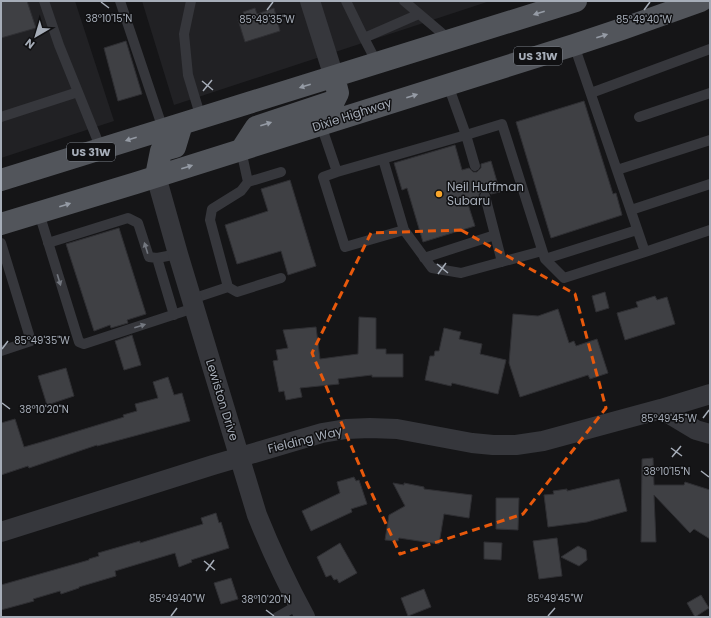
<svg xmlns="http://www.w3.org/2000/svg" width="711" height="618" viewBox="0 0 711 618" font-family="Poppins,sans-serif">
  <rect width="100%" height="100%" fill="#151517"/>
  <path fill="#212124" d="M1,1H75L114,121L1,158Z
    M142,1H490L174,105Z"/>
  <path fill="#3f4044" stroke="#2f2f33" d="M1,1H27L36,28L1,38Z
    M255,8L257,14L274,8L280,31L245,42L238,20L245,18L243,12Z
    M126,41L142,94L118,101L104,48Z
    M584,101L613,194L616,193L622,215L551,238L516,122Z
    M455,145L462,170L469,168L473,172H477L481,168V164L491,161L500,192L491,194L487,190H483L479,194V198L467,201L475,226L423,242L407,188L402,190L394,163Z
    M290,180L316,266L288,275L281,251L237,264L225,225L268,211L261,189Z
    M119,228L146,314L127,320L128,323L111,328L110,325L94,331L66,244Z
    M605,292L609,308L596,312L592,296Z
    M655,296L657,300L667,297L675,324L625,340L617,313L638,307L636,302Z
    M558,309L569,343L574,341L576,346L597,339L608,373L590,379L588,375L520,397L509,363L513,314L538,316Z
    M359,317L376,318V349H386V354H403V377H372V375L338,379L339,384L300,388L302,397L286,400L284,391L279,392L273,361L278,360L276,350L288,348L283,330L316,327L320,359L358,354Z
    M444,328L461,332L459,339L482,344L480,354L506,360L498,394L452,383L451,386L425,380L430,356H434L435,351H439Z
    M132,335L141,365L124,370L115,341Z
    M66,368L74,396L47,405L38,376Z
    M168,377L174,395L182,393L190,421L97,446V445L29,468L28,466L1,475V423L15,419L24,447L45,441L124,417L123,415L137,411L135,404L158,398L153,382Z
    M653,458L654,485H684L685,482L710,490V539L694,529L690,533L654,495L656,542H641L642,459Z
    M354,477L356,481L359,480L367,504L351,509L352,512L311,531L302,511L340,493L337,482Z
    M619,479L627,511L587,522L548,527L544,495L554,494L553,491L567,489V491Z
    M393,483L404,485V483L424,487V489L472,495L469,518L444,514L439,544L399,538L398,541L385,540L389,515L405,506Z
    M496,498H519L518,530L496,529Z
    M216,513L219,523L221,522L229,548L191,560L192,562L179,567L175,553L115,571L116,576L79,587V588L61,594L60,591L33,599L34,601L1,610V585L89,560V559L99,556L98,553L140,541V543L203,524L201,518Z
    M557,538L562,576L539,579L533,541Z
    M484,542L502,543L501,560L484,559Z
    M340,543L357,573L339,583L337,579L334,580L331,575L326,577L317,557Z
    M578,546L586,550L587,560L579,566L561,557Z
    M231,578L238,599L221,604L214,583Z
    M424,589L431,607L408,616L401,598Z
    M701,595L709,608L695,617L687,603Z"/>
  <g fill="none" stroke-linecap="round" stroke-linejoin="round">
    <path stroke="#36373c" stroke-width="10" d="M44,1L59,45L101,149
      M120,1L163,129
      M191,1L184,34L188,75L201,118
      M346,1L364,38L419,14
      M404,1L450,40
      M364,38L377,63
      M574,45L645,252L710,230
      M448,85L466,135L502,124L545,259L637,230
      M591,93L710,49
      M1,117L78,92
      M639,117L710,93
      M321,125L337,172L466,135L475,166
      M617,170L710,140
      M337,172L323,177L345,247L404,230L383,159
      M248,182L281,172
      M485,196L502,262
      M631,210L710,184
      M39,213L79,342L84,344L194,308
      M404,230L432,268L461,273L542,251
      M1,243L31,341L1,351
      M48,243L128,218L138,223L149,257L157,258L178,254
      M157,258L174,315
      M424,258L495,235
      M545,259L564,278L645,252
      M228,287L237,292L281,278
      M192,299L228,287L210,220L212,209L241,191L248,182L241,150
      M277,617L298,605"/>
    <path stroke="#36373c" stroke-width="20" d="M310,1L334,77
      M156,176L178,254L257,515C271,550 287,584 305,617
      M661,409L696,430L710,434
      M1,532L213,465L322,433L346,429L370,428L397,429L472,443L493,445H516L543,441L661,409L710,394"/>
    <path stroke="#52555b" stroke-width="22" d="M241,150L256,127L334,101L338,93L334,77
      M156,176L161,151L175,147L182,124
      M1,180L576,1
      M1,224L136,183L574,45L622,29L701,1"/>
  </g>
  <defs><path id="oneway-solid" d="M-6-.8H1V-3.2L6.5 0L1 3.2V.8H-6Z"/></defs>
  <g fill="#959ba5">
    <use href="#oneway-solid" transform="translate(539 13) rotate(163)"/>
    <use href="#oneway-solid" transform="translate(602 36) rotate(-18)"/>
    <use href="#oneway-solid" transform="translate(305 86) rotate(163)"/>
    <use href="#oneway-solid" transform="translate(412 96) rotate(-18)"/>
    <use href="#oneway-solid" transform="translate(266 124) rotate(-18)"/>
    <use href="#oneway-solid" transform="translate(131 139) rotate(162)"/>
    <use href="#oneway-solid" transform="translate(187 167) rotate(-17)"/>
    <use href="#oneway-solid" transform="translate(65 205) rotate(-17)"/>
  </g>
  <g fill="#747880">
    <use href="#oneway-solid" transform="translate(146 248) rotate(-107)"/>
    <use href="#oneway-solid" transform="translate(59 280) rotate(73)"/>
    <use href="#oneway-solid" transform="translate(140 326) rotate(-18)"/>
  </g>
  <path fill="none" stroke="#e8590c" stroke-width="3" stroke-dasharray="8 5" stroke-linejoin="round" d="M461,230L575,294L606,408L523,514L400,554L366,481L312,353L371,233Z"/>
  <path fill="none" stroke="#a6adb8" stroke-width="1.5" d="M101,2L109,8M267,10L273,2M644,10L650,2M202,81L213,90M203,91L212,80M437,264L448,273M438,274L446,263M2,349L8,341M2,403L10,409M703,418L709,410M671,448L682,456M672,457L681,446M701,471L709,477M204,561L215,570M206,571L214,560M266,610L274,616M171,616L177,608M548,616L555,608"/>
  <circle fill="#f9a62b" stroke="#101012" stroke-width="1.5" cx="439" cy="194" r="4"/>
  <g text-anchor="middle" stroke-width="3" stroke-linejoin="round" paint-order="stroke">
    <g fill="#101012" stroke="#797e86" stroke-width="1">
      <rect x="514" y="47" width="48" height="18" rx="3"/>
      <rect x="67" y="143" width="48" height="18" rx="3"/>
    </g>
    <g font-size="11" font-weight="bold" fill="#a6adb8">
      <text x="538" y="60">US 31W</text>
      <text x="91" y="156">US 31W</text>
    </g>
    <g font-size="12" fill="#a6adb8" stroke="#101012">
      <text transform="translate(352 115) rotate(-18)" y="4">Dixie Highway</text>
      <text transform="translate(222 400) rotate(73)" y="4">Lewiston Drive</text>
      <text transform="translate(305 440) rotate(-14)" y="4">Fielding Way</text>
    </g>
    <g font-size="12" fill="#a6adb8" stroke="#101012" text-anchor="start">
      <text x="447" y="191">Neil Huffman<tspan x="447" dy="14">Subaru</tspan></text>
    </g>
  </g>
  <g font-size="10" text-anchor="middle" fill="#a6adb8" stroke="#101012" stroke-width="3" stroke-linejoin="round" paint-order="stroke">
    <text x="109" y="22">38°10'15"N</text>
    <text x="267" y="23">85°49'35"W</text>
    <text x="644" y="23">85°49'40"W</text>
    <text x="42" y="344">85°49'35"W</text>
    <text x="44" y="413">38°10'20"N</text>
    <text x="669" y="422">85°49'45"W</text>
    <text x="667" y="475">38°10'15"N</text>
    <text x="177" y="602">85°49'40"W</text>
    <text x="555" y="602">85°49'45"W</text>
    <text x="266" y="603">38°10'20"N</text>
  </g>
  <rect width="711" height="618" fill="none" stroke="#a6adb8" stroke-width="4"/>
  <g transform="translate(36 36) rotate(218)" stroke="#101012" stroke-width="3" paint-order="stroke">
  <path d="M0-3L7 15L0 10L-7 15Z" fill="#a6adb8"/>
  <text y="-6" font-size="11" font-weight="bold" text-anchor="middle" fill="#a6adb8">N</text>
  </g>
</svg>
